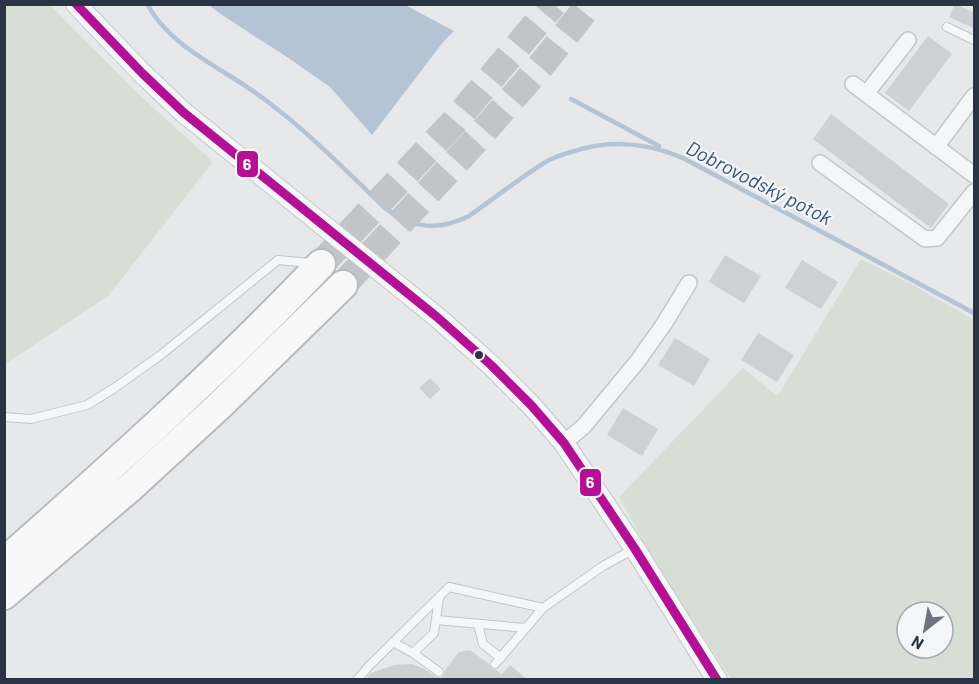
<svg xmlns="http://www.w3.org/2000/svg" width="979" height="684" viewBox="0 0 979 684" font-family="Barlow,sans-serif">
  <rect width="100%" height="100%" fill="#e6e8ea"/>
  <path fill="#d6ded6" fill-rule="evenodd" d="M5,4L50,5L136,92L209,158L212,163L108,296L5,364Z
    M861,259L911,284L974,320V679H731L642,543L643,541L619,497L743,368L777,396L779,394ZM907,612H943V648H907Z"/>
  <path fill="#b4c4d5" d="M209,5H405L454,31L444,41L372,135L330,87L287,57L219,13Z"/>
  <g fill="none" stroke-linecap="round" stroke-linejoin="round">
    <path stroke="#b4c4d5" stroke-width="4.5" d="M147,4C165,37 199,57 230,76C248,87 265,99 282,113C319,142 352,177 386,209C413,229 439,231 469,216C495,198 522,176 549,160C556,157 563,154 571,152C609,139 646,142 683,158L974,313
      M571,99L659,146"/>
  </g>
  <path fill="#ced0d3" d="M955,4L975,13V29L949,17Z
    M928,36L952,54L909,111L885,93Z
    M831,114L949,204L931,228L813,139Z
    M725,255L761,276L744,303L709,282Z
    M802,260L838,282L821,309L785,288Z
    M758,333L794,355L777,382L741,360Z
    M675,338L710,359L694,386L658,365Z
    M430,378L441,389L430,399L419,388Z
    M623,408L658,429L642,456L607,435Z
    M470,650L489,664L492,669L496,670L502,674L510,665L528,680H365L371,673L394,665L411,664L423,668L436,677L441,678L444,675L445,670L459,652Z"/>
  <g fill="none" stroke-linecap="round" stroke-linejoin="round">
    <path stroke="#c1c4c9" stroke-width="28" stroke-dasharray="28 14" stroke-linecap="butt" d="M321,264L454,122L553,4
      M343,285L476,140L543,63L590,4"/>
    <defs>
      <path id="service" d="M947,27L974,40
        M4,417L31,419L87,405L116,387L162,354L278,260L311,263
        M436,620L526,628
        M478,624L483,644L501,658
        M393,642L413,653L439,672
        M413,653L434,633L439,598
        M495,664L543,608L603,566L634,549
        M357,680L369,666L449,587L543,608"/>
      <path id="minor" d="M853,84L974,175
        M866,94L908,40
        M936,147L974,96
        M820,163L925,239L937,238L974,192
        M564,443L584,426L637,362L664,324L689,283"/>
      <path id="tertiary" d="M76,4L142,73L183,112L437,317L491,365L531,405L564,443L635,549L717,680"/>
      <path id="motorway" d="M4,562C113,466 221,369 321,264
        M4,595L132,486L219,406L343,285"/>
    </defs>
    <use href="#service" stroke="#c4c6c8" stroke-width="10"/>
    <use href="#minor" stroke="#c4c6c8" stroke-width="18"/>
    <use href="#tertiary" stroke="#c4c6c8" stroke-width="22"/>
    <use href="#motorway" stroke="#b8bbbf" stroke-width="32"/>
    <use href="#service" stroke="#f5f6f7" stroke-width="8"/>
    <use href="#minor" stroke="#f5f6f7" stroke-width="15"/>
    <use href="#tertiary" stroke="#f5f6f7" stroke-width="20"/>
    <use href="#motorway" stroke="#f8f8f8" stroke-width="28"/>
    <defs>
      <path id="bus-1" d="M76,4L142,73L183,112L437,317L491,365L531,405L564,443L635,549L717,680"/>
    </defs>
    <use href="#bus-1" stroke="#f4f6f9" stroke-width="14"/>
    <use href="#bus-1" stroke="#b41095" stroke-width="9"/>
  </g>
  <circle fill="#2b3445" stroke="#f4f6f9" stroke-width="2" cx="479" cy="355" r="5"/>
  <g text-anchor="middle" stroke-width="4.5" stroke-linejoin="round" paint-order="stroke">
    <g font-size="20" font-style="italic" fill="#34527a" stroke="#f4f6f9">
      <text transform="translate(759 183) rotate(27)" y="7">Dobrovodský potok</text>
    </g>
  </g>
  <g stroke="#f4f6f9" stroke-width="2">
    <rect x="236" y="150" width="23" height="28" rx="6" fill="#b41095"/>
    <rect x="579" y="468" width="23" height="29" rx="6" fill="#b41095"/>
  </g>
  <g font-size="16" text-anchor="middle" font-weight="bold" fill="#fff">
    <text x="247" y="170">6</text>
    <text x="590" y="488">6</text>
  </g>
  <rect width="979" height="684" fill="none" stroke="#2b3445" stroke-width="12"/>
  <g transform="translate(925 630) rotate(211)"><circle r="28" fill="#f4f6f9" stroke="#a4a8b1" stroke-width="1.5"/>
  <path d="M0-4.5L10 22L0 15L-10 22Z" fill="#6c737f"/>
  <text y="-9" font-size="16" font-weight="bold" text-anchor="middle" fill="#2b3445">N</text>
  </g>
</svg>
